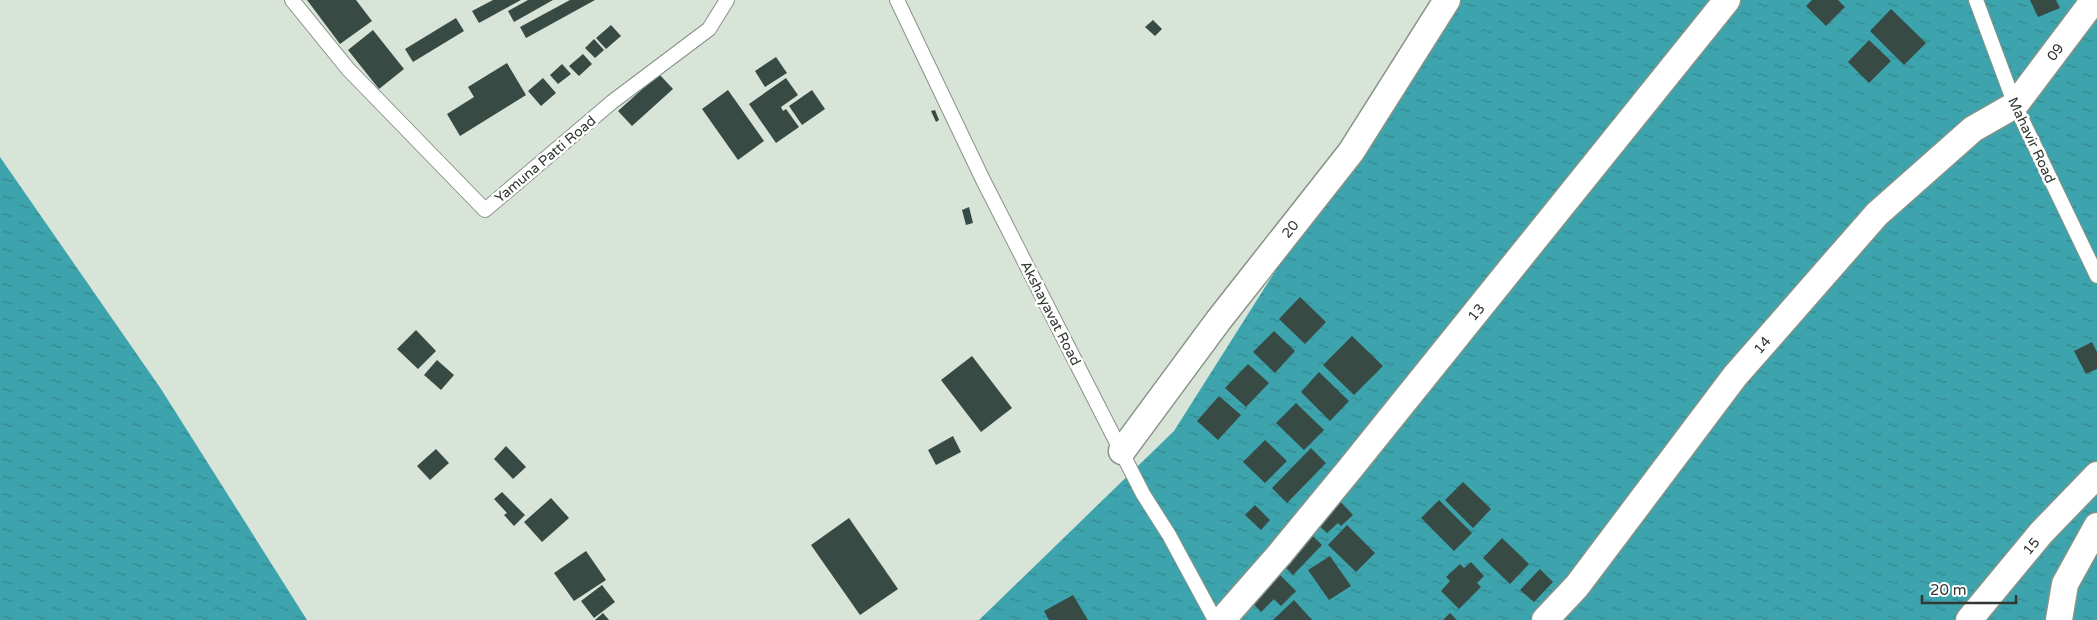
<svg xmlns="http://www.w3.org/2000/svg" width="2097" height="620" viewBox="0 0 2097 620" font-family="'Varela Round',sans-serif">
  <defs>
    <pattern id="water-ripples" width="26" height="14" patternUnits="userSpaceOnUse" patternTransform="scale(1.25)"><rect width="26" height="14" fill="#3da4ad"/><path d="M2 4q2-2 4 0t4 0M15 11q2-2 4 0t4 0" fill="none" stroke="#34868d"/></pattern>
  </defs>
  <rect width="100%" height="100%" fill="#d7e4d7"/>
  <path fill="url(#water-ripples)" d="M1447,0H2097V620H979L1174,431Z
    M0,157L161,389L307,620H0Z"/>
  <path fill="#384a44" d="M307,0H356L372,21L340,44Z
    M493,0H521L479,23L472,11Z
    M528,0H553L514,22L508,11Z
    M570,0H595L526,38L520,27Z
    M1812,0H1838L1845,7L1826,26L1806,6Z
    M2030,0H2056L2060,8L2038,17Z
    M1891,9L1926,43L1904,65L1870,31Z
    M456,18L464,31L413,62L405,49Z
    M1153,20L1162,29L1155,36L1145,27Z
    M611,25L621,36L606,49L596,38Z
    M373,30L404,69L379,89L348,50Z
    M594,39L604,50L595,58L585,48Z
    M1869,40L1891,61L1869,83L1848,62Z
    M583,54L592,64L579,76L569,66Z
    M776,57L787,73L765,87L755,71Z
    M507,63L526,95L460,136L447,114L474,97L468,87Z
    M562,64L571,74L558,84L550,75Z
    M659,74L673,89L632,126L618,111Z
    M543,78L556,93L541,106L528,91Z
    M786,78L798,95L781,107L783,111L786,109L799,127L776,143L749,104Z
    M728,90L764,141L738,160L702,109Z
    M812,90L825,109L802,125L789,106Z
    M935,110L939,120L936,122L931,111Z
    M969,207L973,223L966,225L962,210Z
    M1300,297L1326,322L1305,344L1279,319Z
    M416,330L436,351L418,369L397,349Z
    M1274,331L1295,351L1275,373L1253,352Z
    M1352,336L1383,366L1354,395L1323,365Z
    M2092,342L2097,352V369L2086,374L2074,351Z
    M972,356L1012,408L981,432L941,380Z
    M437,360L454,375L441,390L424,375Z
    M1248,364L1269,383L1246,407L1225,388Z
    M1319,372L1349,401L1330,421L1301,392Z
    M1219,396L1241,415L1218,440L1197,421Z
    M1296,403L1324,430L1304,450L1276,423Z
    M953,436L961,452L936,465L928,450Z
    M1265,440L1287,461L1265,483L1243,462Z
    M506,446L526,467L513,479L494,459Z
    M1311,448L1326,463L1287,503L1272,488Z
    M436,449L449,463L430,480L417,466Z
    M1463,482L1491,509L1473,528L1445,500Z
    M502,492L525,515L514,526L504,515L507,513L494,499Z
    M551,498L569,518L542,542L524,522Z
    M1337,498L1353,515L1341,526L1338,523L1327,533L1314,521Z
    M1439,500L1472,533L1454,551L1421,518Z
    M1255,505L1270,520L1261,530L1245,515Z
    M849,518L898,589L860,615L811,545Z
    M1347,525L1375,553L1356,572L1328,545Z
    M1310,533L1322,545L1293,575L1281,563Z
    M1502,538L1529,564L1510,584L1483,558Z
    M586,551L606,580L574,601L554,573Z
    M1330,556L1351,586L1329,600L1308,570Z
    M1471,562L1484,576L1477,583L1481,587L1459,609L1441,591L1450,581L1446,577L1460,564L1464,568Z
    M1540,569L1553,582L1534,602L1520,590Z
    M1279,574L1296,591L1281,606L1274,599L1261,612L1251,601Z
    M602,585L615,602L594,618L581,601Z
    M1073,595L1088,620H1049L1044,611Z
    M1294,600L1312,620H1273Z
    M603,613L609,620H595Z
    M1450,613L1457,620H1443Z"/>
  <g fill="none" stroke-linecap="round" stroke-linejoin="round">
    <defs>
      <path id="lane" d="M292,0L348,69L485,210L612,102L709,29L727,0
        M897,0L983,180L1143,494L1169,535L1215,620
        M1976,0L2015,105L2097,276"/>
      <path id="street" d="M1122,451L1218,321L1351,152L1447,0
        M1222,620L1279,555L1349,470L1727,0
        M1545,620L1577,586L1735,376L1877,214L1973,129L2015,105L2094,0
        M1969,620L2041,533L2097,475
        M2059,620L2065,584L2097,526"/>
    </defs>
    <use href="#lane" stroke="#879386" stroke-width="16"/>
    <use href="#street" stroke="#879386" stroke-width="29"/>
    <use href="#lane" stroke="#fff" stroke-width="14"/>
    <use href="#street" stroke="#fff" stroke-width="26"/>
  </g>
  <g text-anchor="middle" stroke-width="5" stroke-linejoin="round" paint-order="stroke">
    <g font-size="14" fill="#313731" stroke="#fff">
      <text transform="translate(2055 52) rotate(-53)" y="5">09</text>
      <text transform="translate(2032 140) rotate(65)" y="5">Mahavir Road</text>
      <text transform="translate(545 159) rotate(-40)" y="5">Yamuna Patti Road</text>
      <text transform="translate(1290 229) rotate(-52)" y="5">20</text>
      <text transform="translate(1476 312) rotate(-51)" y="5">13</text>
      <text transform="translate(1051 313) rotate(63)" y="5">Akshayavat Road</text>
      <text transform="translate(1762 345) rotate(-49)" y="5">14</text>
      <text transform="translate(2031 546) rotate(-50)" y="5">15</text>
    </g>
  </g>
  <path d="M1922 595v8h94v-8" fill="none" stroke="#313731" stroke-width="2.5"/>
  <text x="1930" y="595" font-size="15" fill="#313731" stroke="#ffffff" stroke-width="4" paint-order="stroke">20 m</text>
</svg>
